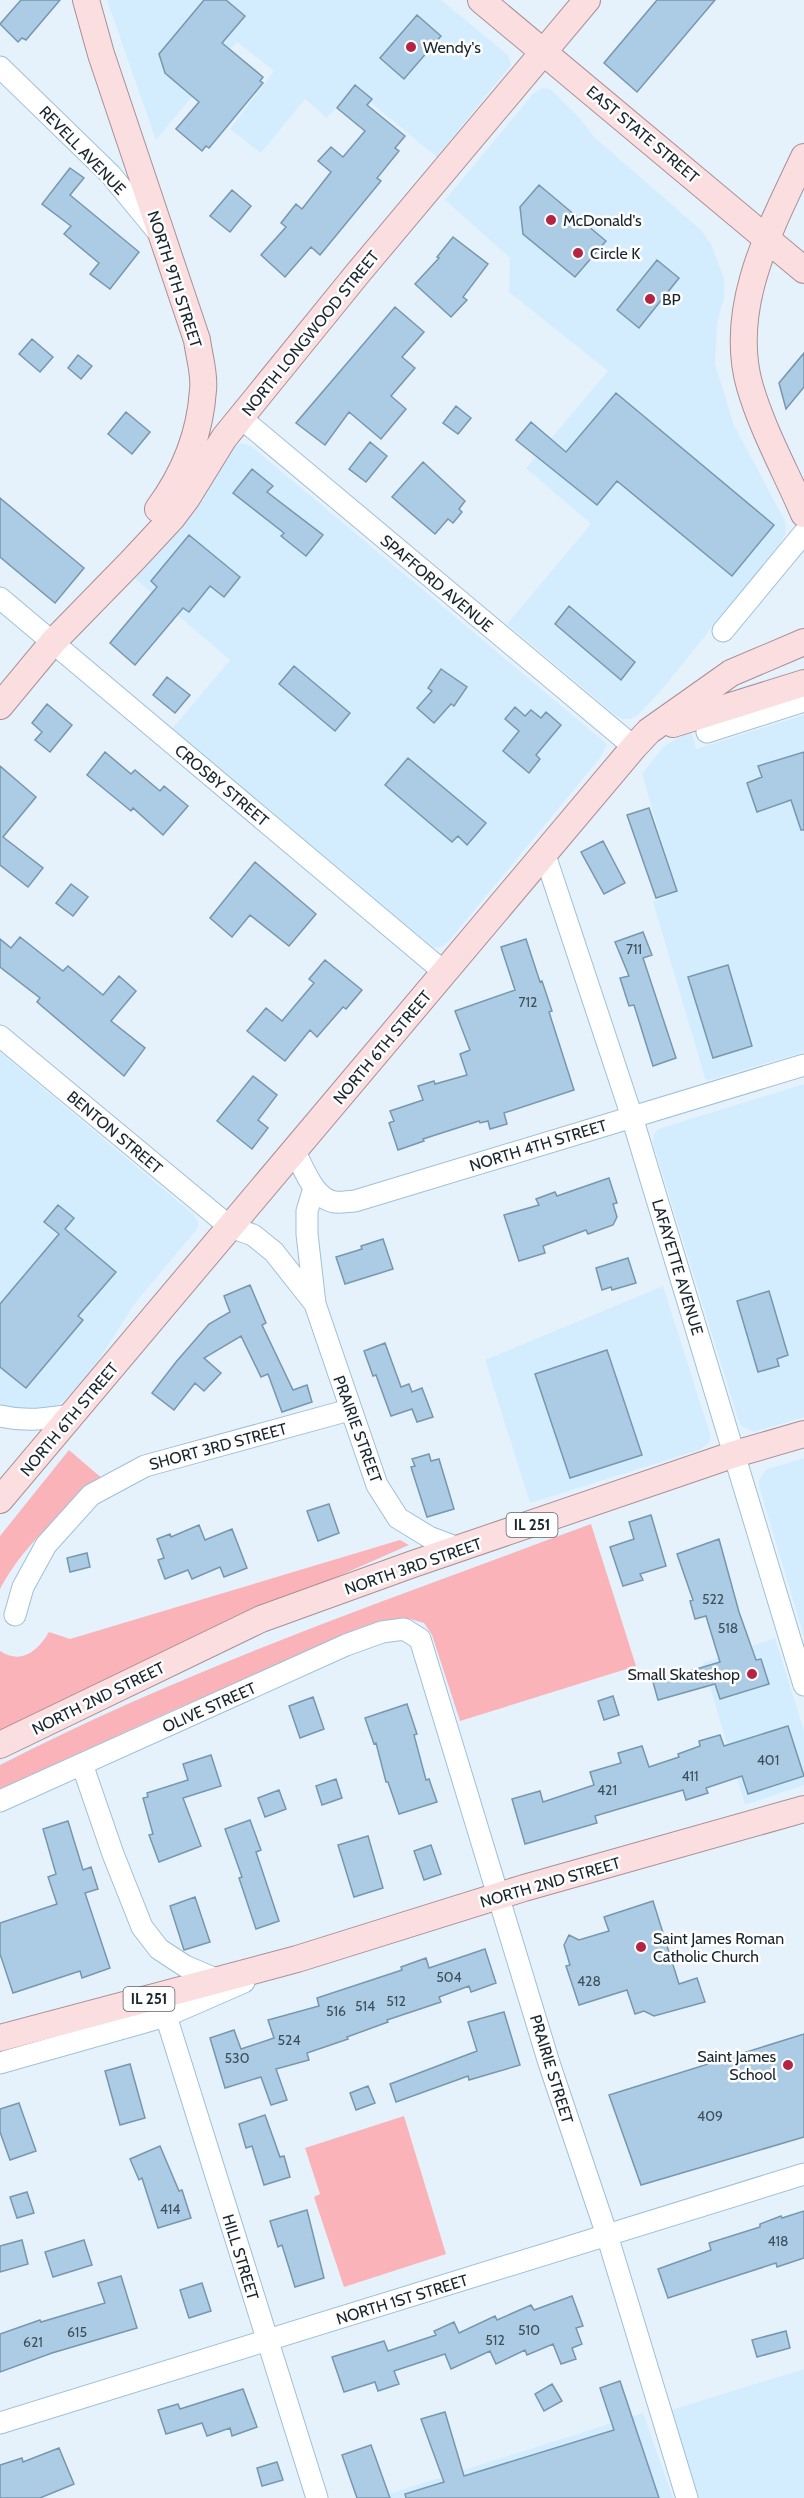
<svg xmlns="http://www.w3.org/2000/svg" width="804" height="2498" viewBox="0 0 804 2498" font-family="Cabin,sans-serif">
  <rect width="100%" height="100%" fill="#e5f2fc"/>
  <path fill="#d4edfe" d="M107,0H441L508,55L511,65L437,157L353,88L327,118L305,99L261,153L230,129L274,71L237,42L156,140Z
    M542,88L550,89L578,116L594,137L701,230L711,244L724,279V298L717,323L715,364L734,425L786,523L785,535L779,545L658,694L638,715L630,719H623L615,715L507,624L591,524L526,468L608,371L509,292L510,258L445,200L533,94Z
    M242,443L251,446L607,744L600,758L448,942L442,946L435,948L428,943L172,729L230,660L132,576L234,445Z
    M804,715V1052L706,1081L653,902L676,892L642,774L663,747L691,730L696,749Z
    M0,1052L194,1215L198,1221V1228L135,1303L97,1363L76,1389L59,1405L45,1412L0,1411Z
    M804,1084V1417L754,1432L741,1426L738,1419L653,1143L654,1135L658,1129Z
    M663,1286L711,1437L708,1444L699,1450L530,1503L485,1360Z
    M804,1458V1637L759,1486V1480L765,1470Z
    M775,1638L804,1731V1785L745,1805L703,1663Z
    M804,2369V2498H698L671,2410Z
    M643,2413L673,2498H376Z"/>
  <path fill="#fab3b8" d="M69,1450L104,1480C64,1511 24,1543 0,1589V1536Z
    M591,1524L636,1666L460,1721L432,1635L424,1623L410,1619H394L178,1708L0,1789V1765C189,1668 392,1598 591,1524Z
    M400,1540L409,1545L243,1618L0,1733V1651C21,1665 38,1651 49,1632L70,1639Z
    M404,2116L446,2254L344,2287L314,2197L320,2194L305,2148Z"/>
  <path fill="#abcce4" stroke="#7697ad" stroke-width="1.5" d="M21,0H60L26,40L22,38L18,42L0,24Z
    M204,0H226L245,16L222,43L263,77L260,81L263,83L209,148L206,146L202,151L176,129L199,102L165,73L159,54Z
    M657,0H715L637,92L604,63Z
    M417,15L441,36L404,79L380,58Z
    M355,85L372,99L367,105L405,136L395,148L399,151L377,178L381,181L320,255L311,247L285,277L261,255L286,227L281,223L296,204L302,209L331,172L318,161L331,147L343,157L365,131L337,108Z
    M70,168L84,178L70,195L139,252L110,289L90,274L99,263L64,234L71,226L42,204Z
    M539,185L606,241L575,277L523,234L520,207Z
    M232,190L251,206L230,232L210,216Z
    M453,237L488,264L463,297L467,300L451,317L415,284L439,258L437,257Z
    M657,260L679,278L639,328L617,310Z
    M395,307L424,332L402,357L415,368L391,396L406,409L381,439L349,412L325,445L296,423Z
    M32,339L53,357L40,372L19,354Z
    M804,353V387L786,409L779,383Z
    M78,355L92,366L81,379L68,368Z
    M616,393L774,525L732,576L617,481L597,505L516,440L531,422L566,452Z
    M456,406L471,418L458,434L443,423Z
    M126,412L150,432L132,454L108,434Z
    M370,442L387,456L366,482L349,469Z
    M423,462L465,501L459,509L462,512L453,523L448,519L435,534L392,497Z
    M252,469L273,486L267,492L323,535L306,556L281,536L284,533L233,493Z
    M0,498L84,568L55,603L0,557Z
    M189,535L240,577L224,597L210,586L189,612L183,608L135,665L110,643L157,587L151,581Z
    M569,606L635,662L621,680L555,624Z
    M294,666L350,713L335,731L279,684Z
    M441,669L467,687L454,706L451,704L434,723L417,708L432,691L428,688Z
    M167,677L190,695L175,713L153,695Z
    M47,704L72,725L50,752L35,740L42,732L32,723Z
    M515,707L525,716L531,710L541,718L546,712L561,725L536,755L540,759L529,773L503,751L519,731L505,719Z
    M105,752L131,774L135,770L160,791L164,786L188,806L163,835L133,808L131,811L87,775Z
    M804,752V830H801L791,800L757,812L747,783L762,777L758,766Z
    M408,758L486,823L467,845L458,836L452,842L385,785Z
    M0,766L36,797L3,837L43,868L28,887L0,865Z
    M649,808L677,891L656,898L627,815Z
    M603,841L625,883L604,894L581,852Z
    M255,862L316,914L289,946L250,915L232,937L210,918Z
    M71,884L88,897L73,916L56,903Z
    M643,932L652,955L643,958L676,1058L653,1066L634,1005L629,1006L620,978L629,976L615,942Z
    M20,937L63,971L68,966L103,995L119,976L136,991L111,1021L145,1048L124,1076L37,1002L40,998L0,967V939L11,948Z
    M526,939L540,982L542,981L552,1011L549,1012L574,1090L504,1113L507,1124L490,1129L488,1121L480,1123L479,1121L423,1139L424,1141L398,1150L389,1123L394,1121L390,1111L423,1100L418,1086L434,1081L435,1084L467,1075L460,1054L470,1050L455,1011L515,990L501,947Z
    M325,960L362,990L346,1009L343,1007L317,1037L310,1030L285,1061L247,1031L266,1008L282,1021L314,983L309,979Z
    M728,965L752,1046L713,1058L688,977Z
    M253,1076L277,1095L258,1120L268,1128L252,1149L217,1121Z
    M609,1178L617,1203L613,1204L617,1217L613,1225L588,1234L586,1230L543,1246L545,1253L519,1261L504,1215L539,1205L536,1199L555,1192L557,1196Z
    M58,1205L74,1218L65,1229L116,1272L78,1316L83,1320L26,1388L0,1367V1304L59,1234L44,1222Z
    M383,1239L393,1269L345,1284L336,1257L362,1249L361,1246Z
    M628,1258L636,1283L612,1290L611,1287L602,1290L596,1268Z
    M250,1285L266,1323L262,1325L293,1390L307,1385L312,1402L282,1412L268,1374L261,1377L241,1336L204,1358L221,1373L204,1391L195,1383L174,1410L152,1393L176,1362L209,1324L230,1312L224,1296Z
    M769,1291L788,1355L777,1359L779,1366L758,1372L737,1301Z
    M385,1343L401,1387L409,1384L412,1392L422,1388L433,1417L417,1422L412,1409L391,1416L376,1375L373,1376L364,1351Z
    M607,1350L642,1455L570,1478L535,1374Z
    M429,1454L431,1461L439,1459L454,1509L427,1517L411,1467L415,1466L412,1459Z
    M329,1504L339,1533L318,1541L307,1511Z
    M651,1515L666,1566L640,1574L643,1580L623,1586L610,1547L634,1539L629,1522Z
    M199,1525L205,1540L232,1529L247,1568L224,1577L220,1567L192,1579L188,1570L165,1579L158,1560L164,1558L157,1539L170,1534L171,1537Z
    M719,1539L739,1612L756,1660L761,1659L769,1684L720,1699L715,1684L658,1700L653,1682L720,1662L706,1616L695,1619L690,1601L693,1600L677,1554Z
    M87,1553L90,1567L70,1572L67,1558Z
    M613,1696L619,1715L604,1720L598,1701Z
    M313,1697L324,1729L300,1738L289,1706Z
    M407,1704L417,1734L414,1735L426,1780L429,1779L437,1802L399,1814L388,1782H386L376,1743L374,1744L365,1718Z
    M788,1726L804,1776L748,1794L742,1776L706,1788L708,1793L686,1800L683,1790L595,1816L597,1823L525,1844L512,1799L540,1791L543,1802L594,1785L590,1772L621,1763L618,1753L642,1746L649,1767L679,1757L678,1754L700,1746L699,1741L720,1735L724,1746Z
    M211,1755L221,1786L183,1798L201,1846L159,1862L149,1835L153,1834L143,1798L148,1797L147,1793L188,1780L183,1764Z
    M336,1779L342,1798L322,1805L316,1786Z
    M279,1790L286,1809L265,1817L258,1798Z
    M250,1820L261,1850L256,1852L279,1921L256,1929L239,1878L242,1877L225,1829Z
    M68,1821L83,1870L91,1867L98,1889L85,1893L110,1968L82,1978L80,1971L13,1993L0,1954V1923L57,1904L48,1877L56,1874L43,1829Z
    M368,1836L383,1888L354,1897L338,1845Z
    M431,1845L441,1874L424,1880L414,1851Z
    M195,1897L210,1942L184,1950L170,1906Z
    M653,1901L679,1984L697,1978L705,2002L654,2016L644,2011L635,2014L627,1990L579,2005L566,1966L570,1965L564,1945L569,1935L579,1940L609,1931L604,1917Z
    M485,1949L496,1983L471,1992L469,1986L439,1997L441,2002L387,2020L388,2022L347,2037L348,2039L307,2053L309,2060L276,2069L287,2100L271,2105L261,2077L225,2088L210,2038L234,2030L241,2049L274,2038L268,2020L319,2006L317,1998L402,1970L401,1967L426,1958L429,1968Z
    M504,2012L520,2065L469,2080L468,2076L396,2102L390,2084L477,2051L468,2022Z
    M804,2034V2137L641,2185L609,2095Z
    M130,2064L145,2118L120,2125L105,2071Z
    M368,2086L375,2103L356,2110L350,2093Z
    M19,2103L36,2151L10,2160L0,2132V2109Z
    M265,2115L280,2157L284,2156L290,2177L264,2185L252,2146L246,2148L239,2124Z
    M160,2146L179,2191L182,2190L191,2218L158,2228L142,2178L139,2180L130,2159Z
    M27,2192L34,2213L17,2218L10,2197Z
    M307,2210L324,2278L295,2287L282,2245L278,2247L270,2221Z
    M804,2211V2258L777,2267L776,2263L668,2298L658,2269L711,2250L709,2243L760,2227V2224L781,2216L782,2218Z
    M22,2240L28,2264L0,2272V2246Z
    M84,2240L92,2265L53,2277L45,2252Z
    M121,2276L137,2328L52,2353L0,2372V2334L40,2320L41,2322L105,2303L98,2283Z
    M202,2283L211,2311L189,2318L180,2290Z
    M572,2296L583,2326L576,2328L582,2344L572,2348L576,2359L561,2364L553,2344L527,2355L525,2350L496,2364L490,2351L451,2369L445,2354L394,2371L399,2384L378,2391L375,2382L344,2392L332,2357L384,2341L388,2351L436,2335L434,2331L454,2322L459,2333L495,2316L497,2320L531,2305L534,2310Z
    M786,2331L790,2348L757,2357L752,2340Z
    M620,2381L659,2498H406L405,2494L444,2482L421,2419L445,2412L464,2476L614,2430L600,2388Z
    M552,2384L562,2401L544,2411L535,2394Z
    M243,2389L257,2427L232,2436L230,2428L207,2436L202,2423L166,2434L158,2410L178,2404L180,2409Z
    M371,2445L390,2498H357L342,2455Z
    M59,2448L74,2484L40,2498H0V2465L22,2458L23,2462Z
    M277,2462L283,2480L262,2486L257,2468Z"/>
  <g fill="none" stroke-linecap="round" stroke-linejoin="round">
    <defs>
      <path id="minor" d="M0,67L110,174L157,231
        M241,418L634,747
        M0,598L444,972
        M723,631L804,533
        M707,732L804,701
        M544,852L632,1117L804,1685
        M0,1036L230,1227L253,1235L274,1252L315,1304
        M295,1152C304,1169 314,1199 335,1202C341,1203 349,1201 355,1201L804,1065
        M314,1188L307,1211V1234L315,1304L377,1485L398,1518L429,1537L461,1549
        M0,1416C25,1422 48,1419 74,1414
        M15,1615L23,1587L46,1545L91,1495L145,1466L349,1410
        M82,1764L113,1854L142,1927L159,1949L185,1966L218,1980
        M0,1801L346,1645L382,1632L404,1629L420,1639L549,2063L607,2235L687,2498
        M166,2016L317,2498
        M0,2063L166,2016L244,1982
        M0,2423L804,2174"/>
      <path id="major" d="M86,0L101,54L197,340C199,356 205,374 203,390C200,435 184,474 158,509
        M481,0L804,270
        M804,157C771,227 727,308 750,387C763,431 786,472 804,514
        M0,706L53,642L132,561L172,518L187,498L224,438L358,273L587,0
        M673,724L804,683
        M0,1500L634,747L649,731L731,673L804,642
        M0,1745L261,1619L413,1564L735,1454L804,1434
        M0,2038L297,1959L524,1888L804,1809"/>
    </defs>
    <use href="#minor" stroke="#9ec0d7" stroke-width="23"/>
    <use href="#major" stroke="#aa8f94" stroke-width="28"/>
    <use href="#minor" stroke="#fff" stroke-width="21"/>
    <use href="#major" stroke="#fbdee0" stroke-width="26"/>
  </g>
  <g fill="#b62444" stroke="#fdfdfd" stroke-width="2">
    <circle cx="411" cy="47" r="6"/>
    <circle cx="551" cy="220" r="6"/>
    <circle cx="578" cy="253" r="6"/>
    <circle cx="650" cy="299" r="6"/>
    <circle cx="752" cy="1674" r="6"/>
    <circle cx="641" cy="1947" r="6"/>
    <circle cx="788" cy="2065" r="6"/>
  </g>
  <g text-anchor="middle" stroke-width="5" stroke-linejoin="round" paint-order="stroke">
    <g font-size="14" fill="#3d4f5b">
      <text x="634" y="954">711</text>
      <text x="528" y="1007">712</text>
      <text x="713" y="1604">522</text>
      <text x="728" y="1633">518</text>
      <text x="768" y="1765">401</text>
      <text x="690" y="1781">411</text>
      <text x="607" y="1795">421</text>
      <text x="449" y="1982">504</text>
      <text x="589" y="1986">428</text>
      <text x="396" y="2006">512</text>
      <text x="365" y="2011">514</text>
      <text x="336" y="2016">516</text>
      <text x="289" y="2045">524</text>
      <text x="237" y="2063">530</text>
      <text x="710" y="2121">409</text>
      <text x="170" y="2214">414</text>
      <text x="778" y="2246">418</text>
      <text x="529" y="2335">510</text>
      <text x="77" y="2337">615</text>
      <text x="495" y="2345">512</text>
      <text x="33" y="2347">621</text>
    </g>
    <g fill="#fdfdfd" stroke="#5d666b" stroke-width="1.5">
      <rect x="506.5" y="1513" width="51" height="24" rx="4.5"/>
      <rect x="123.5" y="1987" width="51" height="24" rx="4.5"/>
    </g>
    <g font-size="15" font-weight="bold" fill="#18252d">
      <text x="532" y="1530">IL 251</text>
      <text x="149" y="2004">IL 251</text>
    </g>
    <g font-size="16" fill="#18252d" stroke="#fdfdfd" text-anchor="start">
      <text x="423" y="53">Wendy's</text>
      <text x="563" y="226">McDonald's</text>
      <text x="590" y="259">Circle K</text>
      <text x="662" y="305">BP</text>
      <text x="740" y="1680" text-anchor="end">Small Skateshop</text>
      <text x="653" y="1944">Saint James Roman<tspan x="653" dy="18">Catholic Church</tspan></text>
      <text x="776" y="2062" text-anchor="end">Saint James<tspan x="776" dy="18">School</tspan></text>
    </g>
    <g font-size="16" fill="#18252d" stroke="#fdfdfd">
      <text transform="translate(643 134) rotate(40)" y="6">EAST STATE STREET</text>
      <text transform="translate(83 150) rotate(46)" y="6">REVELL AVENUE</text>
      <text transform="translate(175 279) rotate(72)" y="6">NORTH 9TH STREET</text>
      <text transform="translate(310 333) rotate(-51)" y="6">NORTH LONGWOOD STREET</text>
      <text transform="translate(437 583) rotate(40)" y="6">SPAFFORD AVENUE</text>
      <text transform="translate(222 785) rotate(40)" y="6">CROSBY STREET</text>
      <text transform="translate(382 1047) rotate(-50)" y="6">NORTH 6TH STREET</text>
      <text transform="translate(115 1132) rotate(40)" y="6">BENTON STREET</text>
      <text transform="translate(538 1145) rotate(-17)" y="6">NORTH 4TH STREET</text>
      <text transform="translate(678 1267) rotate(73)" y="6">LAFAYETTE AVENUE</text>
      <text transform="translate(69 1419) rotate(-50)" y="6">NORTH 6TH STREET</text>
      <text transform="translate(358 1429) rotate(70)" y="6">PRAIRIE STREET</text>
      <text transform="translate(218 1446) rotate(-15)" y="6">SHORT 3RD STREET</text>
      <text transform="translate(413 1566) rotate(-19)" y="6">NORTH 3RD STREET</text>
      <text transform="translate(98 1698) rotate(-26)" y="6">NORTH 2ND STREET</text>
      <text transform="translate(209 1707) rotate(-24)" y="6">OLIVE STREET</text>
      <text transform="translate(550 1882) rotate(-16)" y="6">NORTH 2ND STREET</text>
      <text transform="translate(552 2069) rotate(73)" y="6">PRAIRIE STREET</text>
      <text transform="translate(241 2257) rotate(73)" y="6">HILL STREET</text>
      <text transform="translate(402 2299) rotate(-17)" y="6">NORTH 1ST STREET</text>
    </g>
  </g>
</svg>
